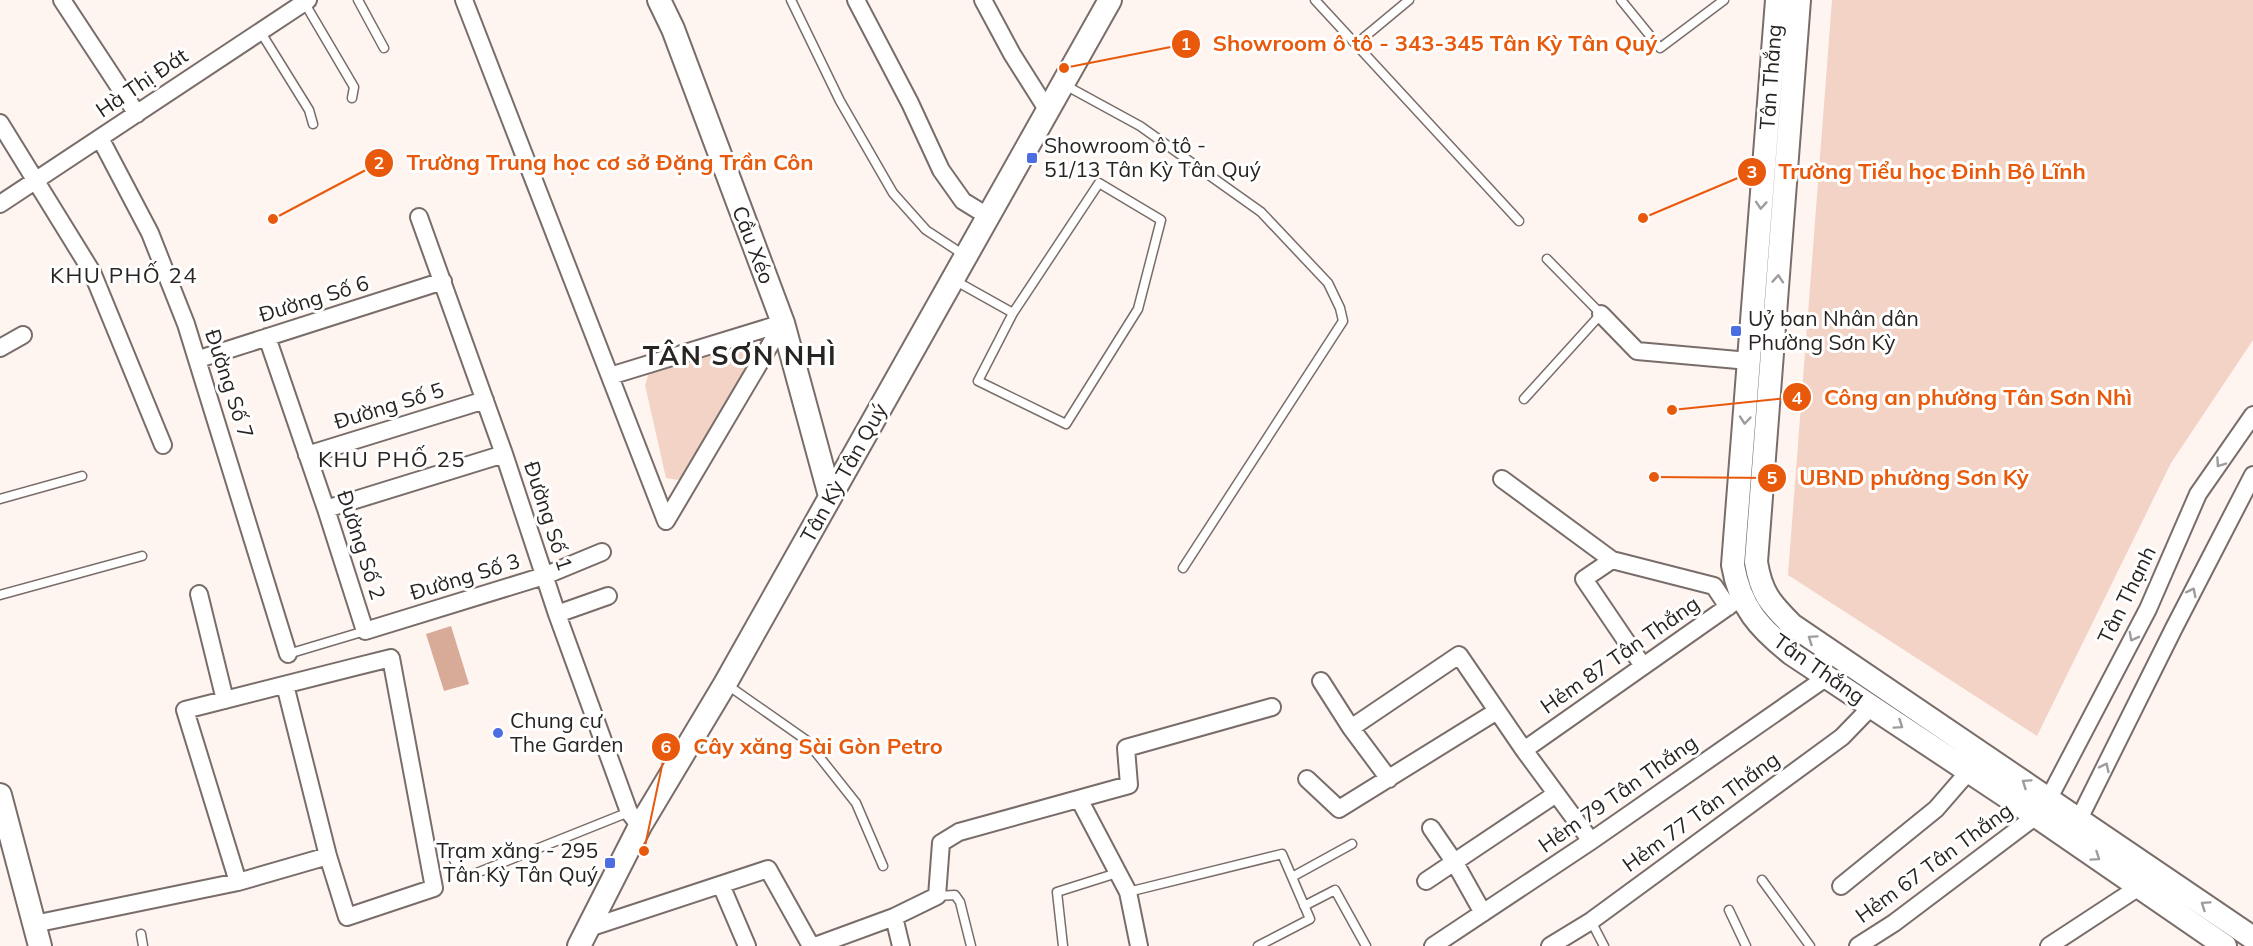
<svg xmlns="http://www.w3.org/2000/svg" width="2253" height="946" viewBox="0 0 2253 946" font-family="Mulish,sans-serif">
  <rect width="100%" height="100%" fill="#fef4f0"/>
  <path fill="#f2d3c6" d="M1832,0H2253V340L2171,463L2037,736L1788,575Z
    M751,344L758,351L679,480L666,478L645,385L651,367Z"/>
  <path fill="#d8ab98" d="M451,626L469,684L444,691L426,634Z"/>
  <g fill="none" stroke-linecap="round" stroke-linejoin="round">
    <defs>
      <path id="lane" d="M358,0L384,48
        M791,0L840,101L893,193L926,230L964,255
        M1315,0L1519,221
        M1621,0L1660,48L1724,0
        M304,2L354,87L352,98
        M260,31L309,110L313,124
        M1356,44L1409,0
        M1063,84L1140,126L1261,212L1328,283L1340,308L1343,321L1183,568
        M954,280L1013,313L978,381L1066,424L1138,309L1161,220L1099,183L1013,313
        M1524,399L1601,314L1547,259
        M0,499L82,476
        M0,595L142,556
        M288,654L365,631
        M726,684L806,740L856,803L883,866
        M453,858L461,873L474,874L629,812
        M1292,877L1352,844
        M1762,880L1810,946
        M1128,892L1282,854L1310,919L1258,946
        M937,896L955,895L960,902L971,946
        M1304,906L1335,890L1366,946
        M1729,910L1746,946
        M1591,921L1604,946
        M141,934L143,946
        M1063,946L1057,892L1117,873"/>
      <path id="street" d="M62,0L137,114
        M464,0L666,521
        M856,0L910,103L941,170L963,201L989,217
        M983,0L1012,54L1048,111
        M0,123L92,272L163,445
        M100,138L150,233L186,324L288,654
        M0,204L308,0
        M419,217L504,454L557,614L629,812L640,826
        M1601,314L1637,351L1749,361
        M267,337L326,509L365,631L544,576L602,552
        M0,348L23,335
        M199,359L443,281
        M610,376L783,323
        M307,455L485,400
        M1502,479L1612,560L1714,586L1728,607
        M326,509L504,454
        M666,521L783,323
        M1612,560L1584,579L1643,666
        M199,594L225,700
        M557,614L608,596
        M1321,681L1351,728L1389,779
        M1351,728L1459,655L1524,750L1591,841
        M1524,750L1736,601
        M1307,779L1339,809L1497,711
        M2049,798L2148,609L2198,494L2253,415
        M1079,799L1128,892L1139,946
        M2079,819L2174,628L2253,475
        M1431,828L1455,863L1483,913
        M1426,881L1556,794
        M238,882L185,710C253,693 322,675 391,658L434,888L347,917L328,856L285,685
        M721,885L747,946
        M1841,886L1936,809L1969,771
        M894,917L901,946
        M34,924L238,882L328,856
        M589,928L768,869L811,946
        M815,946L894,917L937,896L941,843L959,832L1129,785L1126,748L1272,707
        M1433,946L1591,841L1827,677
        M1550,946L1591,921L1842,737L1872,706
        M1858,946L1894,923L2036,816
        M2049,946L2139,887"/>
      <path id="secondary" d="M659,0L673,29L783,323L830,496
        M1777,0L1733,565C1740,607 1759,628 1792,654L2036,816L2225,946
        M1799,0L1756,562C1761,593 1770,603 1792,625L2253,938
        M0,795L40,946
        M579,946L640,826L725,684L1110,0"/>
    </defs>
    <use href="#lane" stroke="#786d69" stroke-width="11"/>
    <use href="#street" stroke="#786d69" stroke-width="20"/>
    <use href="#secondary" stroke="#786d69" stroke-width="26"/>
    <use href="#lane" stroke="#fff" stroke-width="8"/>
    <use href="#street" stroke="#fff" stroke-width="16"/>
    <use href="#secondary" stroke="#fff" stroke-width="22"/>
  </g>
  <defs><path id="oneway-chevron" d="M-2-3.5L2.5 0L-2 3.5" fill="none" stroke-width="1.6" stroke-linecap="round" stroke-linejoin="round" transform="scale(1.5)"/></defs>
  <g stroke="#9e9c9c">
    <use href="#oneway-chevron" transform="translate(1761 205) rotate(94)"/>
    <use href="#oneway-chevron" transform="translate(1778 279) rotate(-86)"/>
    <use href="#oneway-chevron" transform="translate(1745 420) rotate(95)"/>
    <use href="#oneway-chevron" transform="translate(2220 463) rotate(125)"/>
    <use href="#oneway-chevron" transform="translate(2192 592) rotate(-63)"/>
    <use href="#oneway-chevron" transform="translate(2133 637) rotate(118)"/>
    <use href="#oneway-chevron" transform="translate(1812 639) rotate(-146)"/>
    <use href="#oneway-chevron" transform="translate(1899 725) rotate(34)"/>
    <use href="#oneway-chevron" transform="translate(2105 767) rotate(-64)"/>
    <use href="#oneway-chevron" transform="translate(2026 783) rotate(-146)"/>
    <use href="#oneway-chevron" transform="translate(2096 857) rotate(34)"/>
    <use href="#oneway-chevron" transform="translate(2205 905) rotate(-146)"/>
  </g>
  <g fill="#4c6ee2" stroke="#fff" stroke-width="2">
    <rect x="1026" y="152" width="12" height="12" rx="3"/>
    <rect x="1730" y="325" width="12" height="12" rx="3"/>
    <circle cx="498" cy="733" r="6"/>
    <rect x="604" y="857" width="12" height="12" rx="3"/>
  </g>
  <g text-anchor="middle" stroke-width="6" stroke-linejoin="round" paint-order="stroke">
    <g font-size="21" fill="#282422" stroke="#fff">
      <text transform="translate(1771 77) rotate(-86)" y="7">Tân Thắng</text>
      <text transform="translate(142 83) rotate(-34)" y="7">Hà Thị Đát</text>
      <text transform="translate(753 245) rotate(69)" y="7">Cầu Xéo</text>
      <text transform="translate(314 299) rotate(-17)" y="7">Đường Số 6</text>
      <text transform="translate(229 384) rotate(72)" y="7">Đường Số 7</text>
      <text transform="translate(389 406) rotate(-17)" y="7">Đường Số 5</text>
      <text transform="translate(844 473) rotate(-61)" y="7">Tân Kỳ Tân Quý</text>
      <text transform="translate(548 516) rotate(72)" y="7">Đường Số 1</text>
      <text transform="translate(361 545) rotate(72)" y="7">Đường Số 2</text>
      <text transform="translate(465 577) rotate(-17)" y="7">Đường Số 3</text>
      <text transform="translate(2127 595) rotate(-64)" y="7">Tân Thạnh</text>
      <text transform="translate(1620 655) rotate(-35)" y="7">Hẻm 87 Tân Thắng</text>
      <text transform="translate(1819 669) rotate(35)" y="7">Tân Thắng</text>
      <text transform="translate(1618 794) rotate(-35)" y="7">Hẻm 79 Tân Thắng</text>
      <text transform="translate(1701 812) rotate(-36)" y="7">Hẻm 77 Tân Thắng</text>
      <text transform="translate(1934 863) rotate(-36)" y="7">Hẻm 67 Tân Thắng</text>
    </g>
    <g font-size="21" fill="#282422" stroke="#fff" text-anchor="start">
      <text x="1044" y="153">Showroom ô tô -<tspan x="1044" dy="24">51/13 Tân Kỳ Tân Quý</tspan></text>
      <text x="1748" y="326">Uỷ ban Nhân dân<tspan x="1748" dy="24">Phường Sơn Kỳ</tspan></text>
      <text x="510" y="728">Chung cư<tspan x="510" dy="24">The Garden</tspan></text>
      <text x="598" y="858" text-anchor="end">Trạm xăng - 295<tspan x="598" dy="24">Tân Kỳ Tân Quý</tspan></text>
    </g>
    <g font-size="22" letter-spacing="1.5" fill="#282422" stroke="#fff">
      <text x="124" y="283">KHU PHỐ 24</text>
      <text x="392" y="467">KHU PHỐ 25</text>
    </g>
    <g font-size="27" font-weight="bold" letter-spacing="1.5" fill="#282422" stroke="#fff">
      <text x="740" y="365">TÂN SƠN NHÌ</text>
    </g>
  </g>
  <path fill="none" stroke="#e8590c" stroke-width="2" d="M1064 68L1186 44M273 219L379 163M1643 218L1752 172M1672 410L1797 397M1654 477L1772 478M644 851L666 747"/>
  <g fill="#e8590c" stroke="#fff" stroke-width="2">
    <circle cx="1064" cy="68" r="6"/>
    <circle cx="273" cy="219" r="6"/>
    <circle cx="1643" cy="218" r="6"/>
    <circle cx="1672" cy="410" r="6"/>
    <circle cx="1654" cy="477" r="6"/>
    <circle cx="644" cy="851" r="6"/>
    <circle cx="1186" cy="44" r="15"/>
    <circle cx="379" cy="163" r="15"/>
    <circle cx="1752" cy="172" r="15"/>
    <circle cx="1797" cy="397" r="15"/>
    <circle cx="1772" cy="478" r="15"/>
    <circle cx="666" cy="747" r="15"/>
  </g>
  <g font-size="18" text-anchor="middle" font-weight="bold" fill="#fff">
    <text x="1186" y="50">1</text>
    <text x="379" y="169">2</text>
    <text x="1752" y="178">3</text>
    <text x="1797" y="404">4</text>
    <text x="1772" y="484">5</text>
    <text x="666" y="753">6</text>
  </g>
  <g font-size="22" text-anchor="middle" font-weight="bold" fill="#e8590c" stroke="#fff" stroke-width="6" stroke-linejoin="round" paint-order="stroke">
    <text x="1435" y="51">Showroom ô tô - 343-345 Tân Kỳ Tân Quý</text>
    <text x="610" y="170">Trường Trung học cơ sở Đặng Trần Côn</text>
    <text x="1932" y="179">Trường Tiểu học Đinh Bộ Lĩnh</text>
    <text x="1978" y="405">Công an phường Tân Sơn Nhì</text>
    <text x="1914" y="485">UBND phường Sơn Kỳ</text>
    <text x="818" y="754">Cây xăng Sài Gòn Petro</text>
  </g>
</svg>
